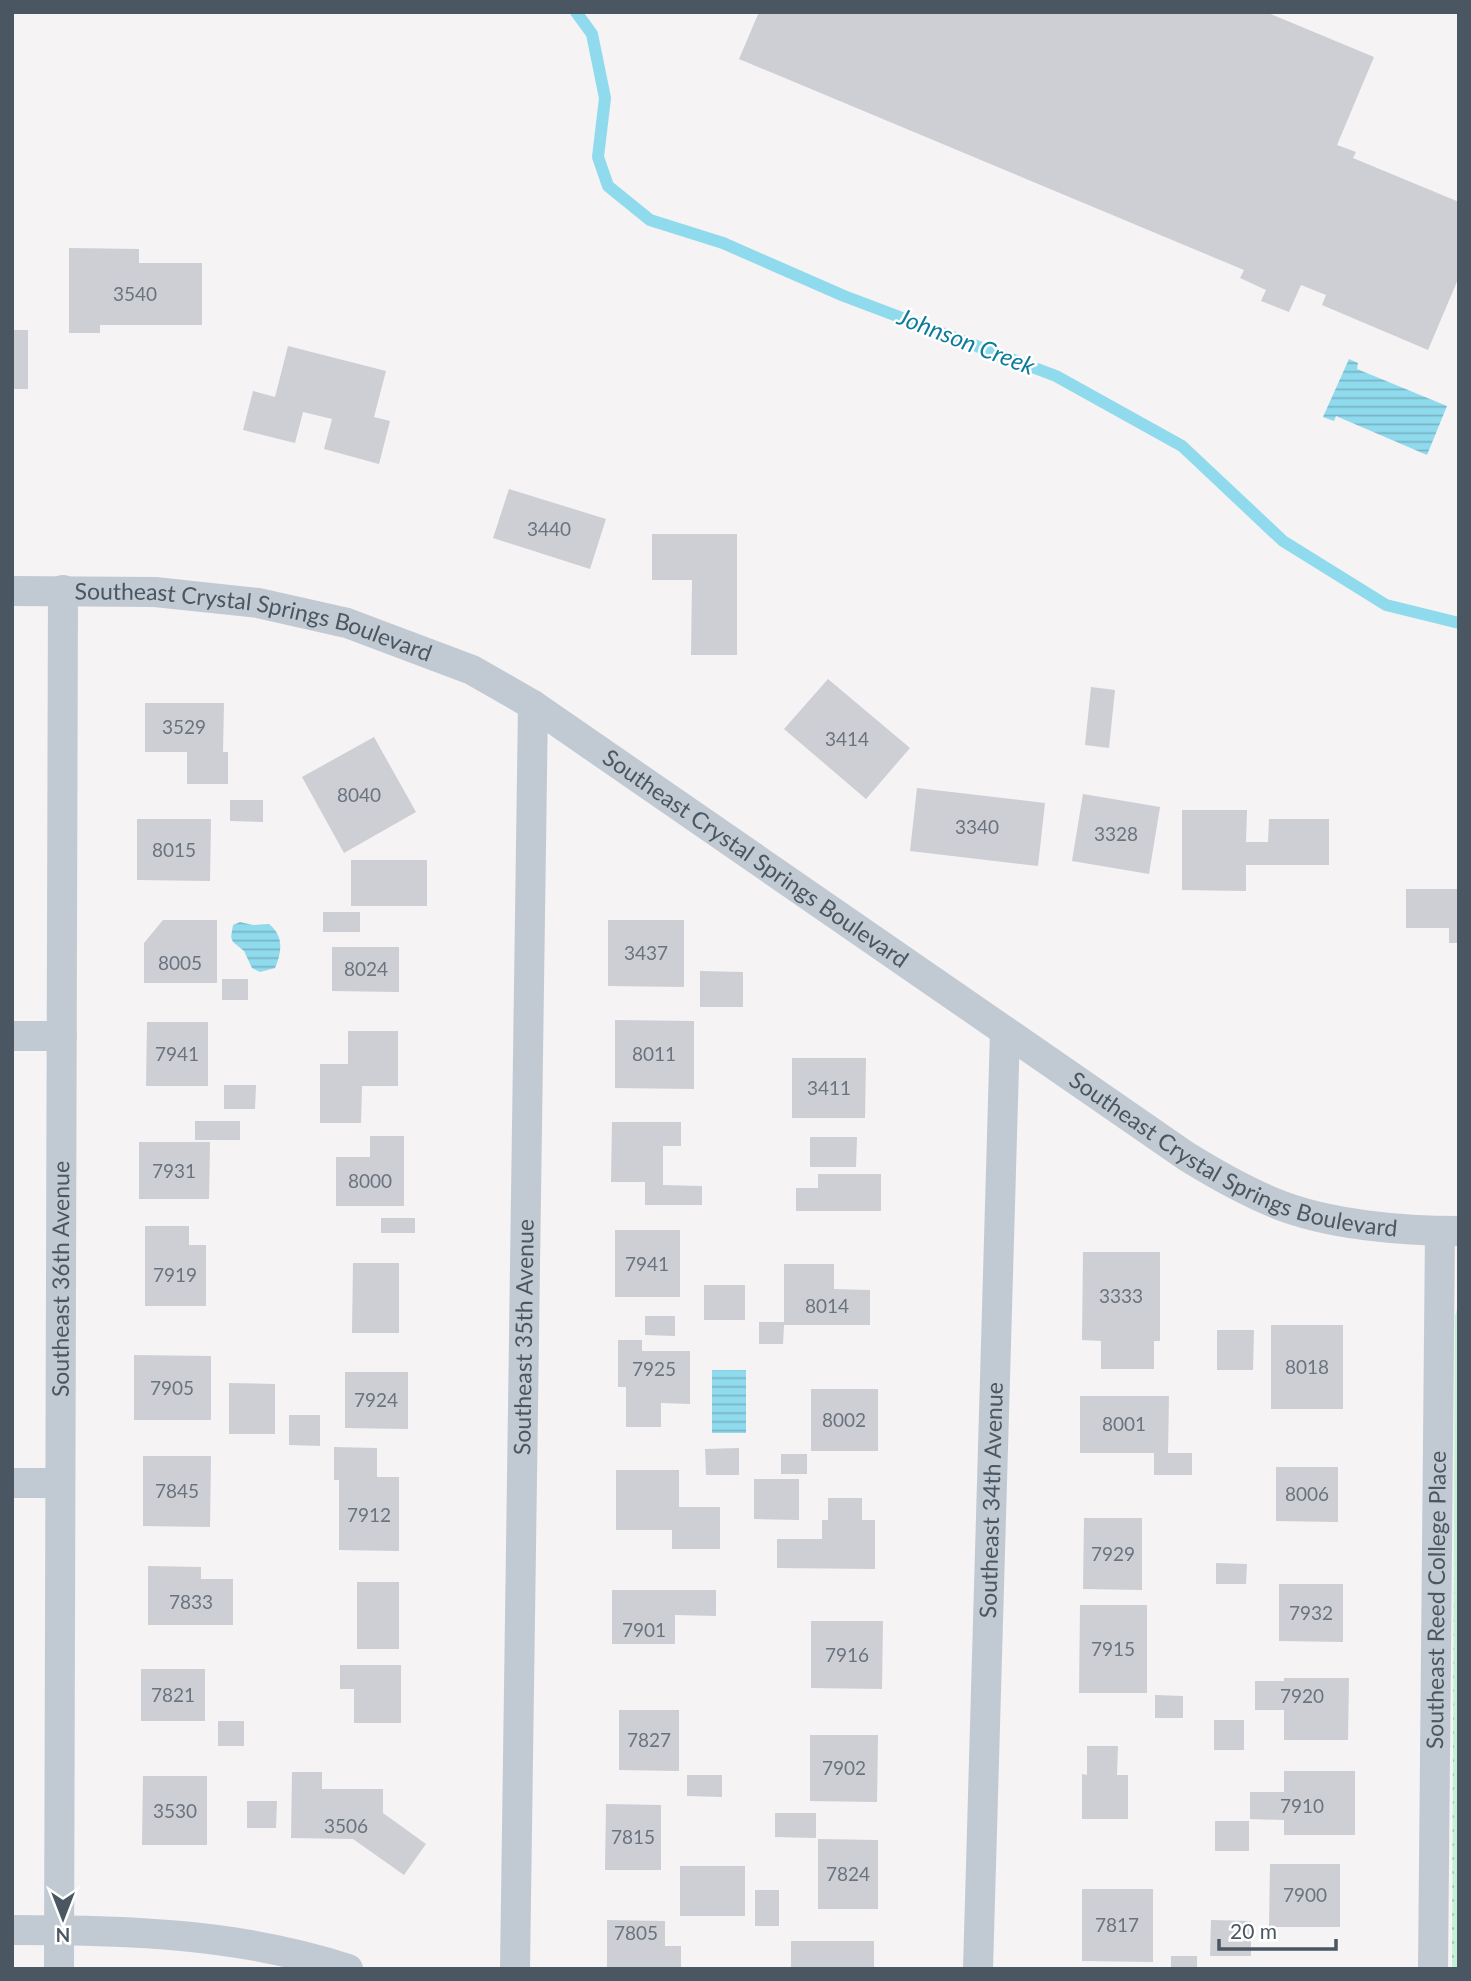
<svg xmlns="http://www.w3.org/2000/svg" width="1471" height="1981" viewBox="0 0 1471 1981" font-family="Lato,sans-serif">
  <defs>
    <pattern id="park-dots" width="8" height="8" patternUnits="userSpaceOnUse" patternTransform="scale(1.75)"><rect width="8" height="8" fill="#c3f1d5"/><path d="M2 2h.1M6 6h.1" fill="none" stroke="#a0c6b0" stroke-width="1.8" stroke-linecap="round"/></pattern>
    <pattern id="water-rules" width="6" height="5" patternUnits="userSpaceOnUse" patternTransform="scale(1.75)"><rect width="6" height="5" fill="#90daee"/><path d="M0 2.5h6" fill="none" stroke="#78b4c4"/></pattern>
  </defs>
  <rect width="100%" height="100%" fill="#f5f3f3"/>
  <path fill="url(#park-dots)" d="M1459,1303V1969H1452L1455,1316Z"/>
  <path fill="url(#water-rules)" d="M1349,359L1358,363L1357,369L1447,406L1427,455L1336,416L1334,421L1323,417Z
    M240,922L253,925L269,924C284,936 282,952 275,968L260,972L252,968L244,951L233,942L231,937L233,925Z
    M712,1370H746V1433H712Z"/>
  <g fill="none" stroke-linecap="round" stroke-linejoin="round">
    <path stroke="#90daee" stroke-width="12" d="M576,12L592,34L605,98L598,157L608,186L650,220L723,243L844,296L1056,376L1182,446L1283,541L1386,605L1459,623"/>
  </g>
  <path fill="#cdcfd5" d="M759,12H1266L1374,57L1337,145L1356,152L1353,158L1459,202V277L1428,350L1322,305L1326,295L1301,285L1289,312L1261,301L1266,290L1240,278L1244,270L739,59Z
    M69,248L139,249V263H202V325H100V333H69Z
    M12,330H28V389H12Z
    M288,346L386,371L374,417L390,421L379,464L324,449L332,419L303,412L295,443L243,430L253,391L275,397Z
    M509,489L606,519L590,569L493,538Z
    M652,534H737V655H691L692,580H652Z
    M828,679L910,748L866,799L784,729Z
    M1091,687L1115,690L1109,748L1085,745Z
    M145,703H224L223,752H228V784H187V752H145Z
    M374,737L416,812L344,853L302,777Z
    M917,788L1045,803L1038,866L910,851Z
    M1083,794L1160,807L1149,874L1072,861Z
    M230,800H263V822L230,821Z
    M1182,810H1247L1246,842H1268L1269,819H1329V865H1246V891L1182,890Z
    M137,819H211L210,881L137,880Z
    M351,860H427V906H351Z
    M1406,889H1459V943H1449V928H1406Z
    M323,912H360V932H323Z
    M163,920H217V983H144V943Z
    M608,920H684V987L608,986Z
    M332,947H399V992L332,991Z
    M700,971L743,972V1007H700Z
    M222,979H248V1000H222Z
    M615,1020L694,1021V1089L615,1088Z
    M147,1022H208V1086H146Z
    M348,1031H398V1086H362L361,1123H320V1064H348Z
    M792,1058H866L865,1118H792Z
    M224,1085H256L255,1109H224Z
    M195,1121H240V1140H195Z
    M612,1122H681V1146H663V1185L702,1186V1205H645V1182H611Z
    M370,1136H404V1206H336V1157H370Z
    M810,1137H857L856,1167H810Z
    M139,1142H210L209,1199H139Z
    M818,1174H881V1211H796V1188H818Z
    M381,1218H415V1233H381Z
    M145,1226H189V1245H206V1306H145Z
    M615,1230H680V1297H615Z
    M1083,1252H1160V1341H1154V1369H1101V1341L1082,1340Z
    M353,1263H399V1333H352Z
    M784,1264H834V1289L870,1290V1325H784L783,1344H759V1322H784Z
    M704,1285H745V1320H704Z
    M645,1316H675V1336L645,1335Z
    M1271,1325H1343V1409H1271Z
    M1217,1330H1254L1253,1370H1217Z
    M618,1340H642V1351H690V1404L661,1403V1427H626V1387H618Z
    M134,1355L211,1356V1420H134Z
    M345,1372H408V1429L345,1428Z
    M229,1383L275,1384V1434H229Z
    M811,1389H878V1451H811Z
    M1080,1396H1169L1168,1453H1192V1475H1154V1453H1080Z
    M289,1415H320V1446L289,1445Z
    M334,1447L377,1448V1477H399V1551L339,1550V1480H334Z
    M739,1448V1475H706L705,1449Z
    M781,1454H807V1474H781Z
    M143,1456H211L210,1527L143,1526Z
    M1276,1467H1338V1522L1276,1521Z
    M616,1470H679V1507H720V1549H672V1530H616Z
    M754,1479H799V1520L754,1519Z
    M828,1498H862V1520H875V1569L777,1568V1539H822V1520H828Z
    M1084,1518H1142V1590L1083,1589Z
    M1216,1563L1247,1564L1246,1584H1216Z
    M148,1566L201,1567V1579H233V1625H148Z
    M357,1582H399V1649H357Z
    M1279,1584H1343V1642L1279,1641Z
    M612,1590H716V1616L675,1615V1644H612Z
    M1080,1605H1147V1693H1079Z
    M811,1621H883L882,1689L811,1688Z
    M340,1665H401V1723H354V1689H340Z
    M141,1669H205V1721H141Z
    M1284,1678H1349L1348,1740H1284V1710H1255V1681H1284Z
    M1155,1695L1183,1696V1718H1155Z
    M619,1710H679V1771L619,1770Z
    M1214,1720H1244V1750H1214Z
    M218,1721H244V1746H218Z
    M810,1735H878L877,1802L810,1801Z
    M1087,1746H1118L1117,1775H1128V1819H1082V1774L1087,1775Z
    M1284,1771H1355V1835H1284V1820L1250,1819V1792H1284Z
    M292,1772H322V1789H383V1813L426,1844L404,1875L353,1839L291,1838Z
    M687,1775H722V1797L687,1796Z
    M143,1776H207V1845H142Z
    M247,1801H277L276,1828H247Z
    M606,1804L661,1805V1870H605Z
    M775,1813H816V1838L775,1837Z
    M1215,1821H1249V1851H1215Z
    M818,1839L878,1840V1909H818Z
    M1270,1864H1340V1927H1269Z
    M680,1866H745V1916H680Z
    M1082,1889H1153V1962L1082,1961Z
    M755,1890H779V1926H755Z
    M607,1920L665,1921V1946H681V1969H607Z
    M1211,1920L1251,1921V1956H1210Z
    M791,1941H874V1969H791Z
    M1171,1956H1197V1969H1171Z"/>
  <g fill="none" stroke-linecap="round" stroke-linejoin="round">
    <g stroke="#c1cad2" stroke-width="30">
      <path id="s1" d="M12,591L155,592L258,603L347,623L472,670L533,705L1186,1156C1215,1174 1245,1191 1277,1204C1329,1225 1403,1231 1459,1231"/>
      <path d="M12,1036H62"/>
      <path d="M12,1483H60"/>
      <path d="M12,1930C125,1930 239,1933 348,1969"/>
      <path id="s2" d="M59,1969L63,590"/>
      <path id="s3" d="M515,1969L533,705"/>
      <path id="s4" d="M978,1969L1005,1031"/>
      <path id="s5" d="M1433,1969L1440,1231"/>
    </g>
  </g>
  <g text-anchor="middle" stroke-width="5" stroke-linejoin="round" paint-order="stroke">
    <g font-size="19" fill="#6b747e">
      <text x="135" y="301">3540</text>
      <text x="549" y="536">3440</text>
      <text x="184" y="734">3529</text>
      <text x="847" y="746">3414</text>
      <text x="359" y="802">8040</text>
      <text x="977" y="834">3340</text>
      <text x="1116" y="841">3328</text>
      <text x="174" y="857">8015</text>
      <text x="646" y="960">3437</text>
      <text x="180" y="970">8005</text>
      <text x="366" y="976">8024</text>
      <text x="177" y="1061">7941</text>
      <text x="654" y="1061">8011</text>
      <text x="829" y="1095">3411</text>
      <text x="174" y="1178">7931</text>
      <text x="370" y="1188">8000</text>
      <text x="647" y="1271">7941</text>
      <text x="175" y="1282">7919</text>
      <text x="1121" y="1303">3333</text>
      <text x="827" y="1313">8014</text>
      <text x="1307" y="1374">8018</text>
      <text x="654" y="1376">7925</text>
      <text x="172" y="1395">7905</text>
      <text x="376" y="1407">7924</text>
      <text x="844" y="1427">8002</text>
      <text x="1124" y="1431">8001</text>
      <text x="177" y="1498">7845</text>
      <text x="1307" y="1501">8006</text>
      <text x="369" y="1522">7912</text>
      <text x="1113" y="1561">7929</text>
      <text x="191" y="1609">7833</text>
      <text x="1311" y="1620">7932</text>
      <text x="644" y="1637">7901</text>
      <text x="1113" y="1656">7915</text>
      <text x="847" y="1662">7916</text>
      <text x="173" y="1702">7821</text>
      <text x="1302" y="1703">7920</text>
      <text x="649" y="1747">7827</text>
      <text x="844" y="1775">7902</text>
      <text x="1302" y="1813">7910</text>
      <text x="175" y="1818">3530</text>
      <text x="346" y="1833">3506</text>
      <text x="633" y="1844">7815</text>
      <text x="848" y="1881">7824</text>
      <text x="1305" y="1902">7900</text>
      <text x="1117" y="1932">7817</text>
      <text x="636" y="1940">7805</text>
    </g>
    <g font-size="23" fill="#4a5661" stroke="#fff">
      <text dy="8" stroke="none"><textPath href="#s1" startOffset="245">Southeast Crystal Springs Boulevard</textPath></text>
      <text dy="8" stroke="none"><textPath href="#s1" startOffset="812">Southeast Crystal Springs Boulevard</textPath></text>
      <text dy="8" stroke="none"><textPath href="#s1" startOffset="1379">Southeast Crystal Springs Boulevard</textPath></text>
      <text dy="8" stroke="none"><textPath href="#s2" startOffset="690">Southeast 36th Avenue</textPath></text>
      <text dy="8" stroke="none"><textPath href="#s3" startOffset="632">Southeast 35th Avenue</textPath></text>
      <text dy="8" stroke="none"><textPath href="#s4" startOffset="469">Southeast 34th Avenue</textPath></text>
      <text dy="8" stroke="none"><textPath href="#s5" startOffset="369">Southeast Reed College Place</textPath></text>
    </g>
    <g font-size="24" font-style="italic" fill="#0c7c9b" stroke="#fff">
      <text transform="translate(966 342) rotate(21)" y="8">Johnson Creek</text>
    </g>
  </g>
  <rect width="1471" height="1981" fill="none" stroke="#4a5661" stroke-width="28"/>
  <g transform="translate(63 1918) rotate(180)" stroke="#ffffff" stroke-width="5" paint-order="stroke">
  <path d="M0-5L12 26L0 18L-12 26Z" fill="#4a5661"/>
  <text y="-10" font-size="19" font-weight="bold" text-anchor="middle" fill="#4a5661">N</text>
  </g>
  <path d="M1219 1939v10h117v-10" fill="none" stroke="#4a5661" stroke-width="3.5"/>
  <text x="1230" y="1939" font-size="21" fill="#4a5661" stroke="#ffffff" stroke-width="5" paint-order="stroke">20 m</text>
</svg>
